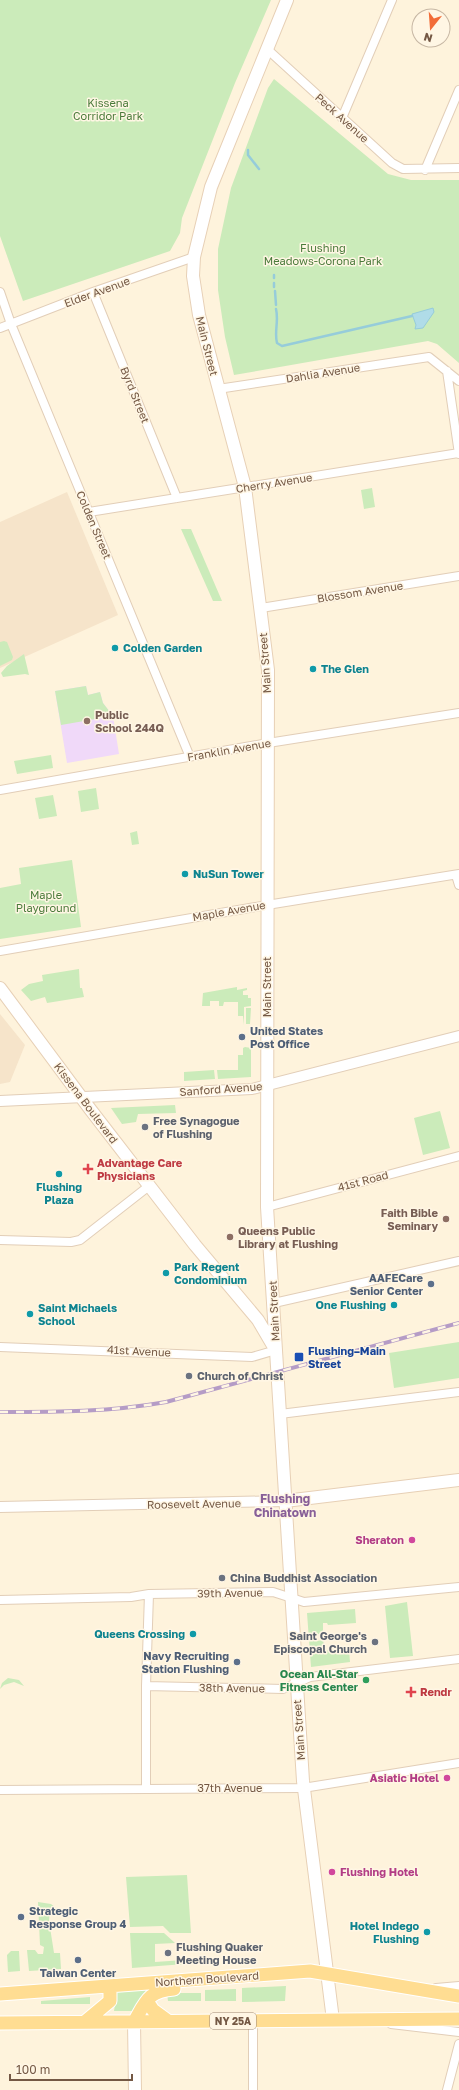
<svg xmlns="http://www.w3.org/2000/svg" width="459" height="2090" viewBox="0 0 459 2090" font-family="'Golos Text',sans-serif">
  <rect width="100%" height="100%" fill="#fef3dc"/>
  <path fill="#f6e4ca" d="M67,492L118,615L0,668V522Z
    M0,1014L25,1045L10,1082L0,1084Z"/>
  <path fill="#f0d9f9" d="M86,686L88,695L100,692L103,703L113,716L119,754L67,763L55,691Z"/>
  <path fill="#cbebba" d="M0,0H271L235,83L182,218L180,233L170,251L23,301L0,236Z
    M274,79L388,174L411,180H459V363L437,344L428,341L234,375L225,337L218,290V249L231,188L268,88Z
    M372,488L375,507L364,509L361,490Z
    M181,529H191L222,601H213Z
    M4,641L7,642L13,657L12,660L0,666V642Z
    M24,654L29,675L25,674L3,677L1,673L7,666Z
    M86,686L88,695L100,692L103,703L113,716L61,725L55,691Z
    M51,755L53,768L17,774L14,761Z
    M96,788L99,809L81,812L78,791Z
    M53,795L57,816L39,819L35,798Z
    M137,831L139,844L132,845L130,833Z
    M72,860L81,927L0,939V888L21,884L19,868Z
    M79,969L80,988H82L84,997L47,1003L45,997L31,1001L21,990L29,984L43,981L42,975Z
    M237,987V990L247,988V990L243,991V995H248V998H251V1006L244,1007V1025L243,1016H238V1002H224L223,1006H219V1001H210V1006H202L203,993Z
    M246,1008H251L250,1024H246Z
    M245,1047L251,1048V1077L218,1079L217,1070H238V1055H243V1048Z
    M214,1070L215,1079L184,1081V1072Z
    M175,1105L176,1113L138,1114L136,1122L122,1124L111,1108Z
    M440,1111L450,1148L423,1155L414,1118Z
    M459,1342V1378L394,1388L389,1353Z
    M407,1602L413,1656L390,1658L385,1606Z
    M355,1609L356,1623L328,1625L327,1623H323V1634H317V1641L323,1640L325,1651L329,1650L330,1649L354,1647V1650H349L350,1662L311,1667L307,1613Z
    M8,1678L19,1680L24,1686L14,1682L4,1685L0,1689L2,1683Z
    M187,1875L191,1933H170L163,1926L130,1927L126,1877Z
    M38,1902L51,1904L56,1908L50,1909L49,1921L54,1953H60L61,1969L29,1971L27,1950H35L38,1954H43L44,1947L40,1945Z
    M130,1933H164L175,1943L155,1944V1962L184,1960L185,1964L132,1968Z
    M11,1951H19L20,1971L8,1972L7,1955Z
    M286,1986L285,2001L242,2002V1988Z
    M147,1989L148,1991L137,2011H114L117,1991Z
    M236,1989V2001H205V1990Z
    M167,1993H201V2001H168Z
    M90,1997V2004H41V2001Z"/>
  <path fill="#b0dce8" stroke="#96ccda" d="M433,308L434,312L423,328L415,329L416,325L412,314Z"/>
  <g fill="none" stroke-linecap="round" stroke-linejoin="round">
    <path stroke="#96ccda" stroke-width="2.5" d="M248,150V155L259,169
      M274,275V278
      M274,287V283
      M275,291L276,305
      M276,309C279,321 274,332 277,343L282,346L412,316"/>
    <defs>
      <path id="minor" d="M267,49L392,163L403,169L459,168
        M342,118L392,0
        M425,170L459,90
        M0,292L11,324L190,757
        M93,292L177,498
        M0,328L93,292L194,257
        M447,371L459,454
        M218,389L429,357L459,381
        M89,512L459,453
        M261,608L459,576
        M0,790L268,743L459,713
        M456,875L459,885
        M0,951L267,905L459,874
        M267,1207L459,1156
        M0,1240L71,1242L80,1240L149,1186
        M274,1303L459,1261
        M0,1347L252,1357L276,1350
        M280,1414L459,1392
        M0,1600L131,1597L149,1594L273,1592L304,1602L459,1587
        M146,1686L283,1689L310,1677L459,1659
        M146,1789V1686L149,1594
        M0,1790L303,1788L459,1763
        M436,1988L459,1986
        M253,2021V2090
        M391,2024L459,2032
        M447,2090L459,2044"/>
      <path id="tertiary" d="M0,1101L252,1089L459,1036
        M0,1507L285,1501"/>
      <path id="secondary" d="M287,0L211,187L194,257L193,276L199,315L245,487L268,670L267,1207L303,1781L333,2020
        M0,988L90,1109L195,1245L258,1320L275,1349
        M285,1501L459,1480
        M134,2022L135,2090"/>
      <path id="primary" d="M0,1994L310,1971L459,1996
        M147,2001L153,2010L168,2021
        M86,2021L110,2001V1986
        M134,2022C146,2001 148,1991 174,1989
        M0,2023L459,2019"/>
    </defs>
    <use href="#minor" stroke="#e2ceb8" stroke-width="10"/>
    <use href="#tertiary" stroke="#e2ceb8" stroke-width="12"/>
    <use href="#secondary" stroke="#e7d0b6" stroke-width="14"/>
    <use href="#primary" stroke="#fff" stroke-width="15"/>
    <use href="#minor" stroke="#fff" stroke-width="8"/>
    <use href="#tertiary" stroke="#fff" stroke-width="10"/>
    <use href="#secondary" stroke="#fff" stroke-width="12"/>
    <use href="#primary" stroke="#ffdd92" stroke-width="13"/>
    <defs>
      <path id="rail" d="M0,1412C56,1412 111,1412 166,1402L459,1323"/>
    </defs>
    <use href="#rail" stroke="#b59cc6" stroke-width="4"/>
    <use href="#rail" stroke="#fff6e4" stroke-width="2.5" stroke-dasharray="8" stroke-linecap="butt"/>
  </g>
  <g fill="#0f9aa8" stroke="#fff6e4" stroke-width="1.5">
    <circle cx="115" cy="648" r="4"/>
    <circle cx="313" cy="669" r="4"/>
    <circle cx="185" cy="874" r="4"/>
    <circle cx="59" cy="1174" r="4"/>
    <circle cx="166" cy="1273" r="4"/>
    <circle cx="394" cy="1305" r="4"/>
    <circle cx="30" cy="1314" r="4"/>
    <circle cx="193" cy="1634" r="4"/>
    <circle cx="427" cy="1932" r="4"/>
  </g>
  <g fill="#8d6e63" stroke="#fff6e4" stroke-width="1.5">
    <circle cx="87" cy="721" r="4"/>
    <circle cx="446" cy="1219" r="4"/>
    <circle cx="230" cy="1237" r="4"/>
  </g>
  <g fill="#5c6f8a" stroke="#fff6e4" stroke-width="1.5">
    <circle cx="242" cy="1037" r="4"/>
    <circle cx="431" cy="1284" r="4"/>
    <circle cx="237" cy="1662" r="4"/>
    <circle cx="21" cy="1917" r="4"/>
    <circle cx="78" cy="1960" r="4"/>
  </g>
  <g fill="#6b7280" stroke="#fff6e4" stroke-width="1.5">
    <circle cx="145" cy="1127" r="4"/>
    <circle cx="189" cy="1376" r="4"/>
    <circle cx="222" cy="1578" r="4"/>
    <circle cx="375" cy="1642" r="4"/>
    <circle cx="168" cy="1953" r="4"/>
  </g>
  <g fill="#e0444e" stroke="#fff6e4" stroke-width="1.5">
    <path d="M86 1163h4v4h4v4h-4v4h-4v-4h-4v-4h4z"/>
    <path d="M409 1686h4v4h4v4h-4v4h-4v-4h-4v-4h4z"/>
  </g>
  <rect fill="#1a4fb4" stroke="#fff6e4" stroke-width="1.5" x="294" y="1352" width="10" height="10" rx="2"/>
  <g fill="#d1479c" stroke="#fff6e4" stroke-width="1.5">
    <circle cx="412" cy="1540" r="4"/>
    <circle cx="447" cy="1778" r="4"/>
    <circle cx="332" cy="1872" r="4"/>
  </g>
  <circle fill="#2e9e5b" stroke="#fff6e4" stroke-width="1.5" cx="366" cy="1680" r="4"/>
  <g text-anchor="middle" stroke-width="3" stroke-linejoin="round" paint-order="stroke">
    <rect fill="#fff6e4" stroke="#9e8774" stroke-width="1" x="210" y="2013" width="46" height="16" rx="3"/>
    <g font-size="10" font-weight="bold" fill="#745844">
      <text x="233" y="2025">NY 25A</text>
    </g>
    <g font-size="11" fill="#4b7b3b" stroke="#fff6e4">
      <text x="108" y="107">Kissena<tspan x="108" dy="13">Corridor Park</tspan></text>
      <text x="323" y="252">Flushing<tspan x="323" dy="13">Meadows-Corona Park</tspan></text>
      <text x="46" y="899">Maple<tspan x="46" dy="13">Playground</tspan></text>
    </g>
    <g font-size="11" fill="#745844" stroke="#fff6e4">
      <text transform="translate(342 118) rotate(42)" y="4">Peck Avenue</text>
      <text transform="translate(97 292) rotate(-20)" y="4">Elder Avenue</text>
      <text transform="translate(207 346) rotate(76)" y="4">Main Street</text>
      <text transform="translate(323 373) rotate(-9)" y="4">Dahlia Avenue</text>
      <text transform="translate(135 395) rotate(68)" y="4">Byrd Street</text>
      <text transform="translate(274 483) rotate(-9)" y="4">Cherry Avenue</text>
      <text transform="translate(94 525) rotate(67)" y="4">Colden Street</text>
      <text transform="translate(360 592) rotate(-9)" y="4">Blossom Avenue</text>
      <text transform="translate(265 663) rotate(-94)" y="4">Main Street</text>
      <text transform="translate(229 750) rotate(-10)" y="4">Franklin Avenue</text>
      <text transform="translate(229 911) rotate(-10)" y="4">Maple Avenue</text>
      <text transform="translate(267 987) rotate(-90)" y="4">Main Street</text>
      <text transform="translate(221 1089) rotate(-4)" y="4">Sanford Avenue</text>
      <text transform="translate(86 1103) rotate(53)" y="4">Kissena Boulevard</text>
      <text transform="translate(363 1181) rotate(-15)" y="4">41st Road</text>
      <text transform="translate(274 1311) rotate(-93)" y="4">Main Street</text>
      <text transform="translate(139 1351) rotate(3)" y="4">41st Avenue</text>
      <text transform="translate(194 1504) rotate(-1)" y="4">Roosevelt Avenue</text>
      <text transform="translate(230 1593) rotate(-1)" y="4">39th Avenue</text>
      <text transform="translate(232 1688) rotate(1)" y="4">38th Avenue</text>
      <text transform="translate(299 1730) rotate(-94)" y="4">Main Street</text>
      <text x="230" y="1792">37th Avenue</text>
      <text transform="translate(207 1979) rotate(-4)" y="4">Northern Boulevard</text>
    </g>
    <g font-size="11" font-weight="bold" fill="#0d838f" stroke="#fff6e4" text-anchor="start">
      <text x="123" y="652">Colden Garden</text>
      <text x="321" y="673">The Glen</text>
      <text x="193" y="878">NuSun Tower</text>
      <text x="59" y="1191" text-anchor="middle">Flushing<tspan x="59" dy="13">Plaza</tspan></text>
      <text x="174" y="1271">Park Regent<tspan x="174" dy="13">Condominium</tspan></text>
      <text x="386" y="1309" text-anchor="end">One Flushing</text>
      <text x="38" y="1312">Saint Michaels<tspan x="38" dy="13">School</tspan></text>
      <text x="185" y="1638" text-anchor="end">Queens Crossing</text>
      <text x="419" y="1930" text-anchor="end">Hotel Indego<tspan x="419" dy="13">Flushing</tspan></text>
    </g>
    <g font-size="11" font-weight="bold" fill="#785e54" stroke="#fff6e4" text-anchor="start">
      <text x="95" y="719">Public<tspan x="95" dy="13">School 244Q</tspan></text>
      <text x="438" y="1217" text-anchor="end">Faith Bible<tspan x="438" dy="13">Seminary</tspan></text>
      <text x="238" y="1235">Queens Public<tspan x="238" dy="13">Library at Flushing</tspan></text>
    </g>
    <g font-size="11" font-weight="bold" fill="#4e5e75" stroke="#fff6e4" text-anchor="start">
      <text x="250" y="1035">United States<tspan x="250" dy="13">Post Office</tspan></text>
      <text x="423" y="1282" text-anchor="end">AAFECare<tspan x="423" dy="13">Senior Center</tspan></text>
      <text x="229" y="1660" text-anchor="end">Navy Recruiting<tspan x="229" dy="13">Station Flushing</tspan></text>
      <text x="29" y="1915">Strategic<tspan x="29" dy="13">Response Group 4</tspan></text>
      <text x="78" y="1977" text-anchor="middle">Taiwan Center</text>
    </g>
    <g font-size="11" font-weight="bold" fill="#5b616d" stroke="#fff6e4" text-anchor="start">
      <text x="153" y="1125">Free Synagogue<tspan x="153" dy="13">of Flushing</tspan></text>
      <text x="197" y="1380">Church of Christ</text>
      <text x="230" y="1582">China Buddhist Association</text>
      <text x="367" y="1640" text-anchor="end">Saint George's<tspan x="367" dy="13">Episcopal Church</tspan></text>
      <text x="176" y="1951">Flushing Quaker<tspan x="176" dy="13">Meeting House</tspan></text>
    </g>
    <g font-size="11" font-weight="bold" fill="#be3a42" stroke="#fff6e4" text-anchor="start">
      <text x="97" y="1167">Advantage Care<tspan x="97" dy="13">Physicians</tspan></text>
      <text x="420" y="1696">Rendr</text>
    </g>
    <g font-size="11" font-weight="bold" fill="#164399" stroke="#fff6e4" text-anchor="start">
      <text x="308" y="1355">Flushing–Main<tspan x="308" dy="13">Street</tspan></text>
    </g>
    <g font-size="11" font-weight="bold" fill="#b23c85" stroke="#fff6e4" text-anchor="end">
      <text x="404" y="1544">Sheraton</text>
      <text x="439" y="1782">Asiatic Hotel</text>
      <text x="340" y="1876" text-anchor="start">Flushing Hotel</text>
    </g>
    <g font-size="11" font-weight="bold" fill="#27864d" stroke="#fff6e4" text-anchor="end">
      <text x="358" y="1678">Ocean All-Star<tspan x="358" dy="13">Fitness Center</tspan></text>
    </g>
    <g font-size="12" font-weight="bold" fill="#885f98" stroke="#fff6e4">
      <text x="285" y="1503">Flushing<tspan x="285" dy="14">Chinatown</tspan></text>
    </g>
  </g>
  <g transform="translate(431 28) rotate(197)"><circle r="19" fill="#fff6e4" stroke="#c7b7a4"/>
  <path d="M0-3L7 15L0 10L-7 15Z" fill="#f26c37"/>
  <text y="-6" font-size="11" font-weight="bold" text-anchor="middle" fill="#745844">N</text>
  </g>
  <path d="M10 2074v6h122v-6" fill="none" stroke="#745844" stroke-width="2"/>
  <text x="16" y="2074" font-size="12" fill="#745844" stroke="#fff6e4" stroke-width="3" paint-order="stroke">100 m</text>
</svg>
